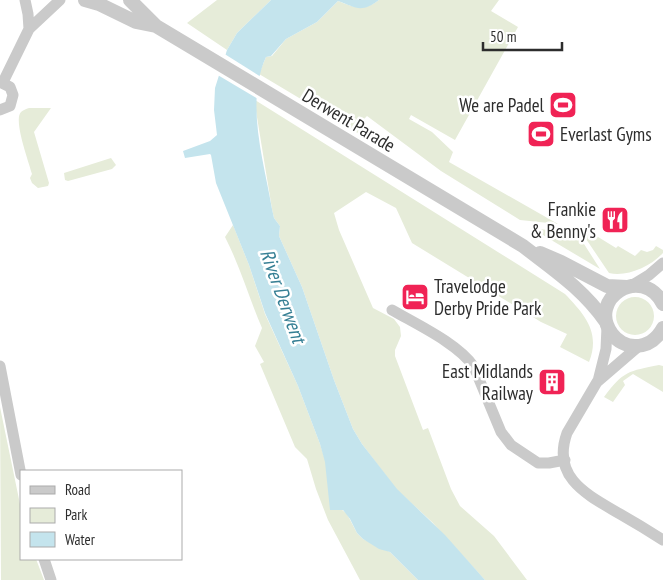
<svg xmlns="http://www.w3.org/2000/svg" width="663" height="580" viewBox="0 0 663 580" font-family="'PT Sans Narrow',sans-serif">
  <rect width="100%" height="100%" fill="#fff"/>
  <path fill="#e6ecd9" d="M217,0H271L237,33L227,50L187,23Z
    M379,0H499L491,11L518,27L455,140L411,115L409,119L432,132L453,152L449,162L558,224L520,220L441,171L367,116L362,121L363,131L361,135L259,74L266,57L272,56L286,39L317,22L338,1C354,7 363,12 379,0Z
    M255,100L565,294C584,314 601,332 589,362L560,347L567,334L541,322L412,243L396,208L366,192L334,213L339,230L373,308L394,319L400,327L401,336L395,350V356L423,430L428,428L451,489L460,506L494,536L527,580H485L432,522L396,489L362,444L353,429L334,380L302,287L279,236L280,226L274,218L272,209L256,111Z
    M29,108H51L34,132L49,183L48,186L38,188L32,183L30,178L32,174C29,162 13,120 21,112C23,110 26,109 29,108Z
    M111,158L116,165L112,169L68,181L65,180L64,173Z
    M233,225L249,265L265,314L298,386L320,444L341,509L347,514L357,533L363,539L390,552L418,580H360L328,520L316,489L307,459L295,447L260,364L264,362L255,346L262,328C249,298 240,266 225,237Z
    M531,228L565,232L574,231L577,233L600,269Z
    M583,231L589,235L590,232L616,248L618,246L635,256L641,250L647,252L653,250L656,246L663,250V253C650,267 627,277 609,273L582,233Z
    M616 316a19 19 0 1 1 38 0a19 19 0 1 1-38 0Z
    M659,365L663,366V392L633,374L623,381L625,385L613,402L604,397C623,371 629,371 659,365Z
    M0,407L21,509V559H36L44,580H1Z"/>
  <path fill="#c4e4ed" d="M271,0H379C361,14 355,7 338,1L317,22L286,39L271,56L266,57C245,103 264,161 272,209L274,218L280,226L279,236L302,287L334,380L353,429L362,444L397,489L445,535L485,580H418L390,552L379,549L363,539L357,533L350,519L343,510H330L325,462L320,444L298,386L265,313L249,265L216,183L211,155L210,154L185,158L183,151L210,141L217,135L214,110L215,88L227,50L237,33Z"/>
  <path fill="#fff" d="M223,53L261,77L258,99L216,74Z"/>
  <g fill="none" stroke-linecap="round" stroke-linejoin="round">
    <path stroke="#cacaca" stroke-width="11" d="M25,0L28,14L29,29
      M0,82L10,87L13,95L10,106L0,110
      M3,82L29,29L60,0
      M631,286L649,275L663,263
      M392,310C416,324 459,344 474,367L501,432L511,445L538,463H549L565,460
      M640,345L597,382L567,433C551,478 588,495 620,514C634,522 649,531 663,540
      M0,366L21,475
      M598,381L606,349L607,327
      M44,559L51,580"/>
    <path stroke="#cacaca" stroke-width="14" d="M85,0L99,4L136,22L156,26
      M130,0L156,26L523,246C554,270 583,289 606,322
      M540,253L561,262L607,286L627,287
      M663,304C642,263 586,299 612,334C617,341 626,346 635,346C648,346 657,339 663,328"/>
  </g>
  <defs>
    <symbol id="stadium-square" viewBox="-11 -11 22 22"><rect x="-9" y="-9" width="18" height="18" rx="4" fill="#f02355" stroke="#fff"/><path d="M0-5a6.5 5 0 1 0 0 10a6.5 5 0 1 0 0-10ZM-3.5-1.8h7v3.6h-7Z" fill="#fff"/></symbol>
    <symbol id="restaurant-square" viewBox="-11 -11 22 22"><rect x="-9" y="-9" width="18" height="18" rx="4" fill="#f02355" stroke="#fff"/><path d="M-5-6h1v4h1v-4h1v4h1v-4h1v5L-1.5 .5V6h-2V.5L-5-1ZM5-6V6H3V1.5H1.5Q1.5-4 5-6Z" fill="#fff"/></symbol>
    <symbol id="hotel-square" viewBox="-11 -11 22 22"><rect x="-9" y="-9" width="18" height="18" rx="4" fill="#f02355" stroke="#fff"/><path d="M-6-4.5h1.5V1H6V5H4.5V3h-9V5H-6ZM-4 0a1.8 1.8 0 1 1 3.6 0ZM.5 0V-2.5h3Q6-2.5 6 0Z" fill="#fff"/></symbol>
    <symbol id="building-square" viewBox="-11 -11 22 22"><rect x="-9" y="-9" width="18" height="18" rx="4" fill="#f02355" stroke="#fff"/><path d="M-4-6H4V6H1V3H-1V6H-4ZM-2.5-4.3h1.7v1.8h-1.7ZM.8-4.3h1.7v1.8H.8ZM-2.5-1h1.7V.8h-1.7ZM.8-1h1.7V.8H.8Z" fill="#fff"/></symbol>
  </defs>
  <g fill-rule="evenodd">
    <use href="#stadium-square" x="547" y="89" width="32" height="32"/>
    <use href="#stadium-square" x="525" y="118" width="32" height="32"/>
    <use href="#restaurant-square" x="599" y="204" width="32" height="32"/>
    <use href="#hotel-square" x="399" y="281" width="32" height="32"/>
    <use href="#building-square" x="536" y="366" width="32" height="32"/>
  </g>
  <g text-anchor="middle" stroke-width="5" stroke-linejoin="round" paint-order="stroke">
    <g font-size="19" fill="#2d2d2d" stroke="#fff" text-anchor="end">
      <text x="544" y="112">We are Padel</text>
      <text x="560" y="141" text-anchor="start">Everlast Gyms</text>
      <text x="596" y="216">Frankie<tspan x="596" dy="22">&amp; Benny's</tspan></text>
      <text x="434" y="293" text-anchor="start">Travelodge<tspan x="434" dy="22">Derby Pride Park</tspan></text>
      <text x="533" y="378">East Midlands<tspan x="533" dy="22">Railway</tspan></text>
    </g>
    <g font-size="19" fill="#2d2d2d" stroke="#fff">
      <text transform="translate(349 120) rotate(31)" y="7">Derwent Parade</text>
    </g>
    <g font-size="20" font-style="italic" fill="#367f94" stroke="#fff">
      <text transform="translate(283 296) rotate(70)" y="7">River Derwent</text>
    </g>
  </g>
  <rect x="20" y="470" width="162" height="90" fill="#ffffff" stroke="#ababab"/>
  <rect x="30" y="486" width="25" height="8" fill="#cacaca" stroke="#ababab"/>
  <text x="65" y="495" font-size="15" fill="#2d2d2d">Road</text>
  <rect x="30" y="508" width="25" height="15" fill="#e6ecd9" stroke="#ababab"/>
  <text x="65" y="520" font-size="15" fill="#2d2d2d">Park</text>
  <rect x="30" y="532" width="25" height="15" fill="#c4e4ed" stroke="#ababab"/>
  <text x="65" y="545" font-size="15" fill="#2d2d2d">Water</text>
  <path d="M483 42v8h79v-8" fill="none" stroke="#2d2d2d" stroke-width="2.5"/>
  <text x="490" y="42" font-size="15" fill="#2d2d2d" stroke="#ffffff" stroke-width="4" paint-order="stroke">50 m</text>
</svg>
